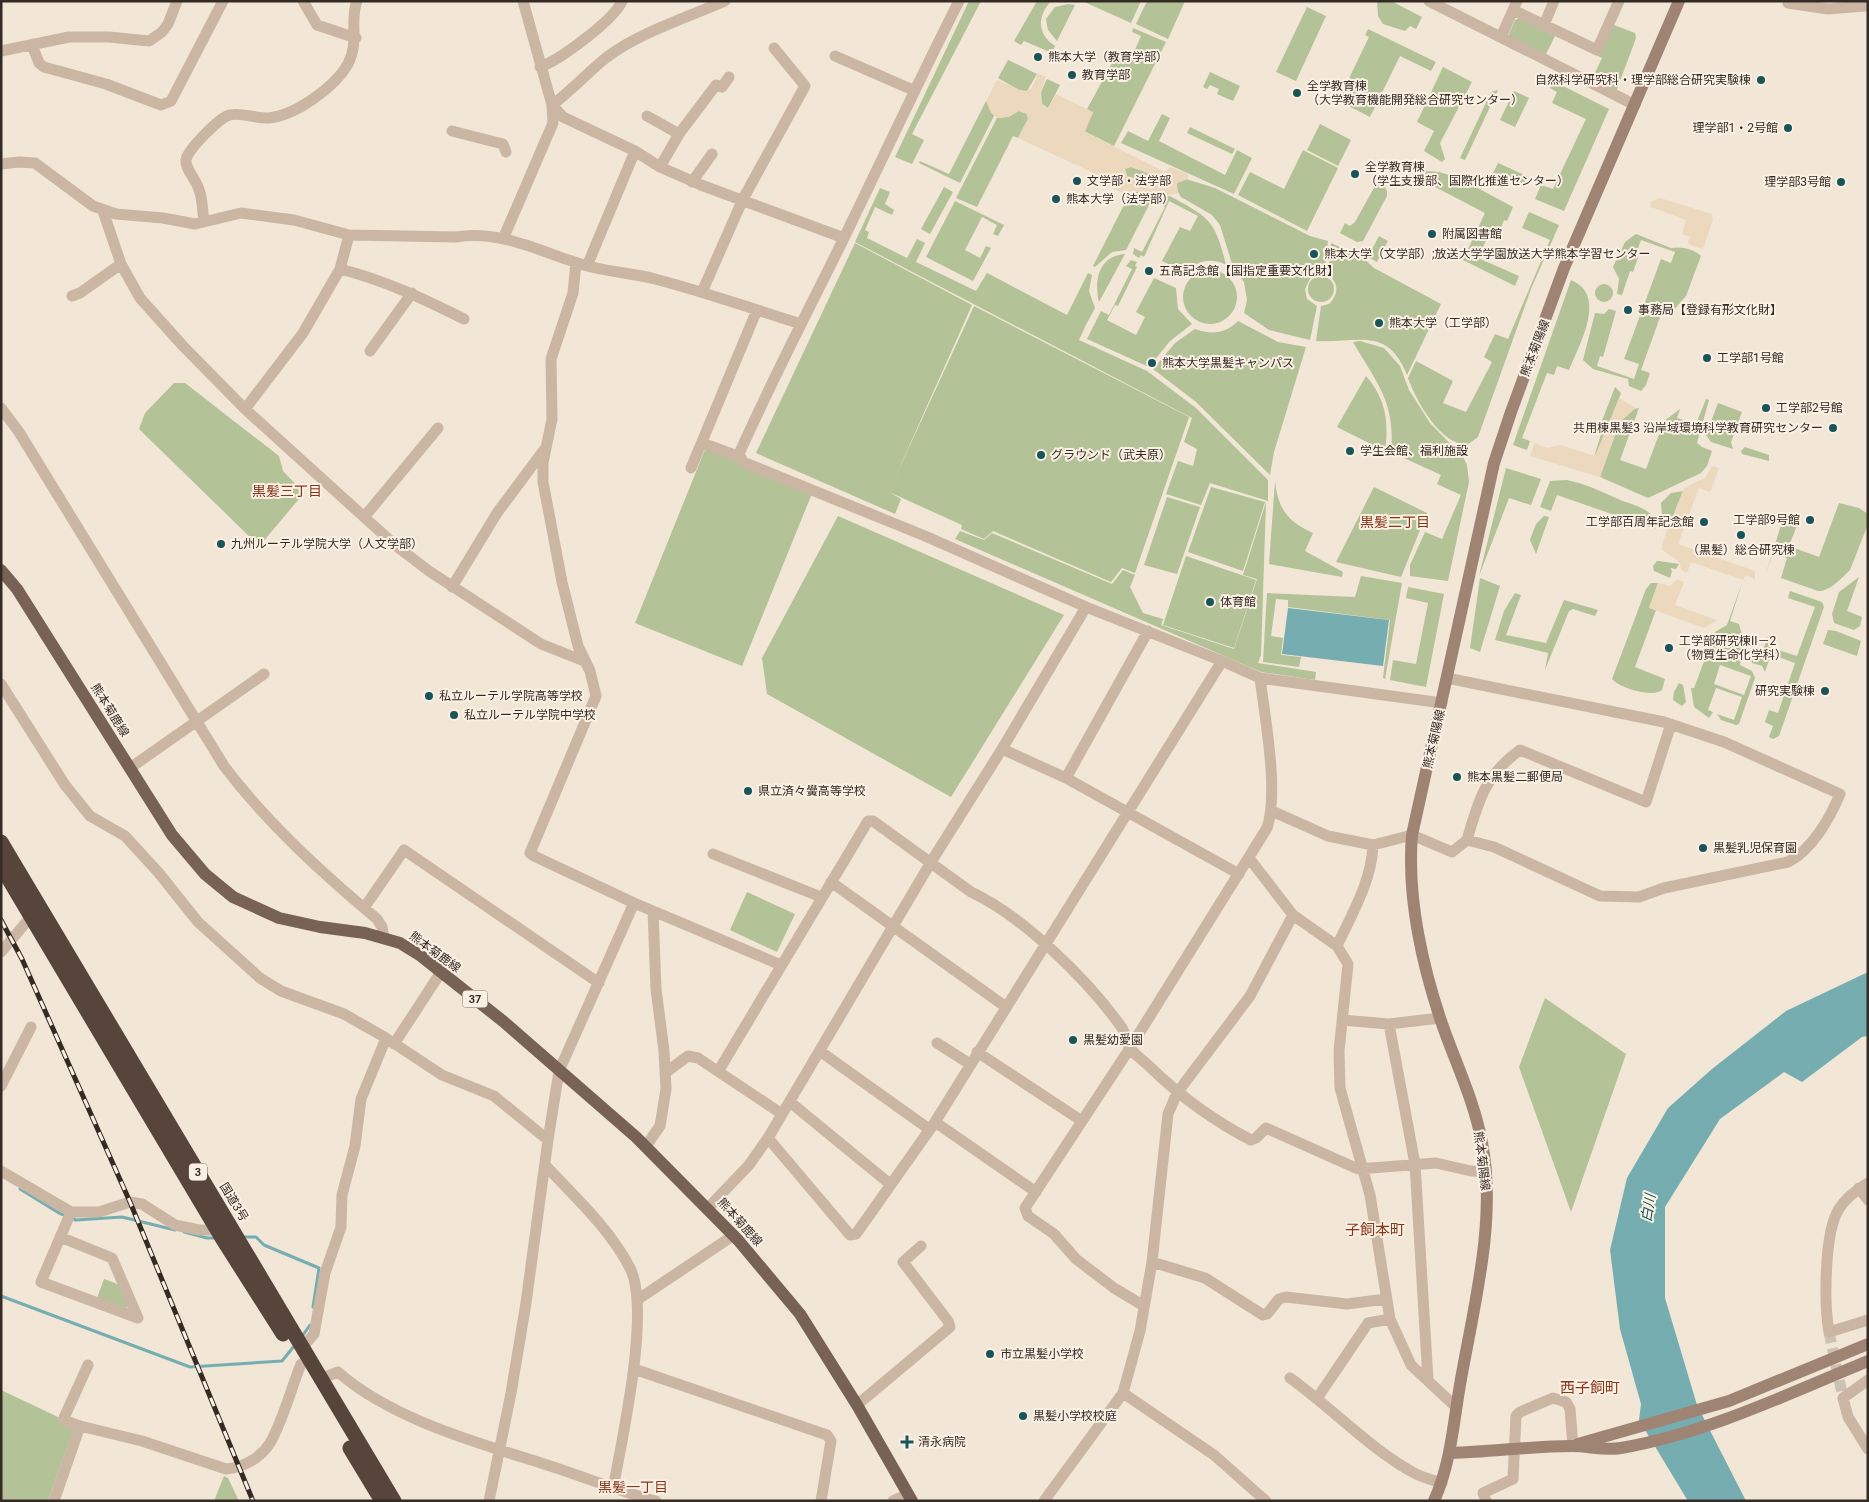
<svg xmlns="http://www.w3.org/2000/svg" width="1869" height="1502" font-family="Roboto,'Noto Sans JP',sans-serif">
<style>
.green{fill:#b3c297;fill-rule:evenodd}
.plaza{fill:#ecd8bd;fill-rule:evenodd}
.water{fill:#75adb1}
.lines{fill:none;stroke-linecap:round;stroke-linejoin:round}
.stream{stroke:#75adb1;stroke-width:3}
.street-tunnel{stroke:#ccc1b3;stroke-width:11;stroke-dasharray:11 5.5;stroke-linecap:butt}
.street{stroke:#cbb6a3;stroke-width:11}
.secondary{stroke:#9f8474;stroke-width:12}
.primary{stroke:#786255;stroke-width:12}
.highway{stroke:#57453c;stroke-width:15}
.rail-casing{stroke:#352b25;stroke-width:5}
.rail{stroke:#faf0e4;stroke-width:3;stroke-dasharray:9;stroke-linecap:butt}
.poi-dot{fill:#195459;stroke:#faf0e4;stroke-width:2}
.labels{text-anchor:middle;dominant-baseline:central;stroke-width:4;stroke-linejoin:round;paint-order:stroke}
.shield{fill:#faf0e4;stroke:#70665e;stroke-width:1}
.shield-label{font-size:11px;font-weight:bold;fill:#352b25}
.poi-label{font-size:12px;fill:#352b25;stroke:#faf0e4;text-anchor:start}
.street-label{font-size:12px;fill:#352b25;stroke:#faf0e4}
.neighbourhood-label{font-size:14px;fill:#89361a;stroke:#faf0e4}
.water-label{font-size:14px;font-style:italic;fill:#195459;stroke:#faf0e4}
.quarter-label{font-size:15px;fill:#89361a;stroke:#faf0e4}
</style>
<rect width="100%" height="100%" fill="#f2e6d7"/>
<path class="green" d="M969 1H981L912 134 924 140 912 164 895 157Z
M1037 1H1051C1037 17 1037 34 1055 46L1052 53 1024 41 1021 45 1014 41Z
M1082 1H1141L1131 23Z
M1147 1H1185L1168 39 1136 24Z
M1377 1H1391L1422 17 1416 29 1410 26 1405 31 1383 24 1378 16Z
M1068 4 1075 5 1057 41 1048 30 1046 19 1055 7Z
M1307 7 1326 16 1296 81 1276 72Z
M1519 18 1555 36 1545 56 1510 38 1509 34 1515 20Z
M1614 25 1635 33 1636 38 1616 92 1592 79 1602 58 1596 55Z
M1133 28 1166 42 1114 146 1084 131 1093 113 1087 109 1116 56 1129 63 1141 36 1132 32Z
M1368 29 1436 62 1431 71 1400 56 1370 117 1335 99 1337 96 1340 97 1369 37 1365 35Z
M1008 60 1037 74 1027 91 1019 90 998 78Z
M1443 67 1472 82 1440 143 1445 159 1442 162 1424 151 1434 131 1417 122Z
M1210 72 1240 86 1233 101 1217 94 1219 89 1210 85 1207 89 1203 87Z
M1047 79 1060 85 1048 108 1042 104 1041 92Z
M1553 81 1609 109 1564 211 1535 199 1541 185 1553 189 1586 119 1552 103 1557 92 1550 88Z
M1498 90 1465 160 1460 158 1491 92Z
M1514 91 1529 98 1515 127 1500 120Z
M986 101 994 116 960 183 919 163 920 161 949 174Z
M1019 111 1027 114 1028 119 1018 138 1013 136 977 207 956 198 997 118 1008 117Z
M1162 114 1170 118 1159 141 1225 175 1237 150 1252 158 1234 194 1121 143 1128 131 1148 141Z
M1320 124 1351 140 1338 166 1307 150Z
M1190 127 1235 149 1232 154 1187 133Z
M1303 150 1338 168 1307 231 1238 195 1250 172 1284 189Z
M1498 163 1529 177 1525 187 1493 173Z
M1131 167 1156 176 1159 178 1157 185 1127 176 1125 169Z
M1418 170 1439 172 1459 178 1513 207 1507 221 1504 220 1497 237 1489 234 1478 258 1519 276 1515 286 1463 260 1485 213 1412 175Z
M1380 177 1387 191V196L1363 241 1357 242 1340 233 1345 223 1350 226 1355 222Z
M1186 179 1215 188 1310 236 1328 241 1324 274 1311 277 1305 289 1307 299 1317 306 1310 340 1269 330 1244 313 1247 300 1244 282 1233 267 1220 225 1212 215 1181 197 1177 190V183Z
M944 187 953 192 930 234 921 229Z
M880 188 890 192 885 204 894 210 892 215 875 207 865 230 869 232 867 238 907 258 917 239 925 243 916 262 976 291 987 273 1086 325 1079 340 1147 371 1196 408 1268 480V501L1210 483 1201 505 1166 494 1178 461 1193 466 1197 449 1184 442 1192 418 855 242Z
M1139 191 1148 195 1150 203 1126 250 1112 252 1095 267 1093 266 1129 195Z
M1170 196C1210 218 1215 220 1226 265 1212 257 1196 261 1185 272L1162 261 1180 227 1190 231 1198 216 1169 201 1144 257 1141 255 1139 258 1133 254 1134 248 1142 252 1165 207 1157 203 1163 197Z
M955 201 1004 225 998 236 993 234 997 225 982 217 965 250 980 258 986 246 991 248 973 281 926 257Z
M1529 212 1559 225 1531 289 1478 437 1467 445C1439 443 1417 402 1408 378L1416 361 1453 381 1443 403 1466 412 1492 362 1484 357 1495 334 1508 339 1550 240 1522 228Z
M1636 234 1671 248C1680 246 1695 249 1701 256L1686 296 1672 312 1663 309 1641 370 1650 373 1646 385 1641 391 1629 386 1628 379 1593 369 1583 360 1595 313 1604 314 1609 309 1616 311 1603 357 1600 356 1597 366 1634 379 1639 364 1624 359 1661 259 1671 263 1675 252 1641 240 1637 251 1640 252 1633 272 1630 271 1622 295 1617 294 1619 279 1613 267 1625 242Z
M1379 236 1388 241 1377 262 1368 257Z
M855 243 972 305 894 480 974 306 1189 417 1135 573 1122 568 1111 582 993 531 984 539 961 529 962 525 889 492 901 499 895 514 756 453Z
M1331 243 1362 257 1374 268 1441 304 1407 375C1387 325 1356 344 1316 341L1321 306 1329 304C1338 295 1340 283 1328 275Z
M1125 254 1099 302C1094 281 1098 256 1125 254Z
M1131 260 1137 262 1135 266 1137 267 1118 306 1115 305 1107 320 1136 335 1145 317 1136 312 1154 278 1176 288 1178 309 1192 324 1170 341 1149 367 1087 339 1101 311 1109 315 1132 269 1126 266Z
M1183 297a27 27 0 1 1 54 0a27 27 0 1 1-54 0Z
M1088 273 1092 275 1089 291 1095 308 1086 325 1067 315Z
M1308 289a13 13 0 1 1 26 0a13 13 0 1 1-26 0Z
M1571 280C1608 295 1579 345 1569 370L1557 366 1554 375 1547 373 1522 438 1530 441 1527 450 1513 445Z
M1595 293a9 9 0 1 1 18 0a9 9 0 1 1-18 0Z
M1238 321 1278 342 1306 347 1274 452 1270 475 1196 402 1153 369 1175 343 1195 329C1211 335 1225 334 1238 321Z
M1360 341 1384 348 1400 366 1409 390 1430 423 1463 457 1467 465 1469 482 1448 581 1410 576V565L1425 532 1442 539 1461 495 1437 484 1441 475 1391 452C1396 402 1376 382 1353 342Z
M1366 376C1386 399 1389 422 1385 451L1337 427Z
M174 383H185L279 456 283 471 304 493 262 543 255 542 139 429 145 413Z
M1615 387 1621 393 1603 442 1594 457 1603 428 1600 426Z
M1706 399 1709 400 1697 443 1702 447 1712 451 1707 466 1701 473 1648 498 1600 477C1606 460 1617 409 1639 408L1620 460 1646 469 1664 421 1680 409 1677 418 1696 424Z
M1718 403 1742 412 1731 442 1733 449 1711 442 1706 435Z
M706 447 813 491 742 666 635 623Z
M1745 447 1769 455V461L1742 454 1741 451Z
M1506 468 1541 479 1531 505 1509 498 1479 576Z
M1567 480C1586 484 1600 491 1618 499 1631 505 1659 509 1655 529L1557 495 1551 511 1540 507 1550 481Z
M1275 481C1278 509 1288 522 1313 533L1305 551 1343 572 1342 577 1269 564Z
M1211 487 1265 502 1243 571 1188 552Z
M1374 487 1427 513 1401 577 1336 562Z
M1683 491 1670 525 1662 516 1661 503 1671 493Z
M1167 497 1200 507 1177 574 1144 565Z
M1266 502 1261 655 1258 663 1316 672 1315 680 1261 672 955 539 960 531 984 540 992 533 1112 584 1123 570 1135 575 1130 587 1143 613 1163 619 1161 625 1234 649 1257 579 1243 575Z
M1839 503 1859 508 1868 514V524L1850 570C1842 578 1829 592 1818 591L1781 578 1787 558 1773 553 1766 573 1782 522 1777 520V516L1798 523 1789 546 1819 557Z
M838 516 1064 615 951 797 767 694 762 658Z
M1544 516 1549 517 1536 554 1530 540 1536 524Z
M1186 556 1256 580 1234 648 1163 625Z
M1657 561H1659L1679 564 1676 569 1670 568 1672 571 1670 578 1654 571 1653 566Z
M1361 576 1402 583 1385 679 1383 678 1390 620 1288 607V600L1276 599 1271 636 1283 638 1281 655 1301 657 1299 667 1263 662 1267 593 1355 597Z
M1859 577 1847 611 1862 617 1860 626 1854 630 1834 623 1832 614 1839 592Z
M1480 578 1500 586 1480 652 1470 648Z
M1743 580 1730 621 1739 624 1744 642 1740 665 1752 671 1755 678 1739 724 1736 725 1721 720 1717 714 1734 720 1742 697 1716 688 1708 710 1713 712 1709 718 1694 707 1691 688H1694L1715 632 1727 625ZM1720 665 1751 676 1744 695 1714 684Z
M1651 583H1658L1649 608 1656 610 1635 667 1665 679 1662 690C1653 698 1619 688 1612 679L1646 589Z
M1408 587 1444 594 1426 687 1390 680 1393 660 1416 664 1428 603 1406 598Z
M1790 591 1822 602 1824 607 1779 736 1773 739 1769 737 1773 726 1765 722 1769 710 1778 713 1795 663 1771 654 1765 672 1762 666 1752 663 1751 660 1754 654 1763 651 1767 638 1770 635 1775 638 1772 648 1797 656 1815 607 1788 598Z
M1515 593 1521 595 1506 635 1546 643 1564 600 1598 610 1595 616 1573 609 1569 611 1545 670 1548 653 1495 640 1504 611Z
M1828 630 1836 631 1861 641 1857 656 1823 644Z
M1679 683 1683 685 1686 702 1682 706 1673 700 1674 692Z
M747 892 795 914 777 952 730 930Z
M1545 998 1626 1054 1571 1212 1519 1067Z
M104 1279 120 1285 129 1305 125 1309 97 1298Z
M1 1390 75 1425 48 1501H1Z
M224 1476 228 1478 239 1501H214Z"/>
<path class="plaza" d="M1038 73 1046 77 1040 96 1043 106 1048 109 1056 94 1093 112 1085 132 1165 172 1170 167 1188 174V179L1177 183 1178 193 1163 197 1156 204 1150 203 1148 195 1141 191 1125 194 1096 180 1098 175 1018 138 1028 119 1027 114 1019 111 1008 117 997 118 991 113 986 101 997 80 1025 92 1032 88ZM1131 167 1157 176 1159 178 1157 185 1127 176 1125 169Z
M1660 198 1712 214 1713 220 1703 249 1690 245 1688 243 1690 237 1682 234 1686 220 1651 207 1650 202Z
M1619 398 1636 408 1620 422 1600 477 1530 456 1535 443 1547 448 1560 445 1595 456Z
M1712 466 1719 468 1712 488 1710 492 1699 488 1678 544 1755 571V579L1746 575 1743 580 1691 562 1687 573 1681 570 1680 564 1677 560 1662 550 1663 541 1684 488 1705 478Z
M1677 579 1684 582 1675 605 1717 620 1704 628 1649 608 1658 583 1670 586Z"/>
<path class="water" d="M1288 608 1389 620 1383 666 1282 654Z
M1868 972V1036L1862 1037 1802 1082 1784 1072 1720 1119 1665 1207V1298L1697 1405 1746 1501H1688L1639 1420 1641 1404 1620 1329 1610 1250 1627 1178 1668 1108 1712 1069 1786 1011Z"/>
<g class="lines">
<path class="stream" d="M20 1189 59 1213 76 1220 122 1217 175 1230
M184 1232 207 1238H217
M243 1237H256L264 1245 319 1268 313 1307
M1 1296 190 1367 282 1361 295 1345
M301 1338 310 1325"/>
<path class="street-tunnel" d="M1829 1332 1843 1398"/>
<path class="street" d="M303 1 317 25 356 38
M959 1C919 80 882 160 843 240 808 311 771 382 739 454L743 462 925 536 1086 607 1222 661 1260 678 1442 703
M1429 1 1635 105
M1788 3 1828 9 1865 6
M1513 10 1597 50 1619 1
M1544 25 1554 1
M1501 37 1517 1
M32 45 39 63 44 67 106 84 161 105 171 101 223 1
M1 51 69 37H109L149 41 162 32 168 24 177 1
M835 56 913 90
M540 67C560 60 615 19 622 1
M552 105 563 117 635 151 660 167 701 185 844 238
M552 105C572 90 588 72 607 57 639 33 688 17 725 1
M647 116 679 134
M452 131 503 144 506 152
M1 164 19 162 35 163 93 206 116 214 163 218 195 224 241 213 294 220 349 235 456 237C500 229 543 253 584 265 608 272 632 273 655 279 705 292 753 309 801 324
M660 167 679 134 716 85 722 87 729 77
M692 182 712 154
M103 211 121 264 140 298 183 346 245 409 395 545 429 571 541 644 584 661
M204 221C202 210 203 197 198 187 195 179 185 168 186 160 187 150 220 117 230 115 242 112 256 119 268 118 295 116 335 87 348 64 360 40 349 22 357 1
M503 239 553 123 552 105 523 1
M576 263 573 293 551 359 552 419 543 463V482L562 582 578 646 590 671 596 696 530 853 534 856 634 903 781 965
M587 266 635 151
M340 269C384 280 424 299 464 319
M702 292 743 199 805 86 774 48
M72 296 80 293 121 264
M370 351 412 293
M1 408 19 432 224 766C268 824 321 872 377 919L382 927 384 938
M245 409 303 333 340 269 349 235
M702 443 740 457
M691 468 757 310
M365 516 438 428
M452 587 497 513 544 450
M1 684 65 785 90 816 125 836 158 872 198 922 260 978 281 991 344 1014 386 1038 442 1075 494 1096 548 1140
M1002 749 1066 778 1239 874
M130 768 264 674
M1066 778 1148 631
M1272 811 1328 836 1373 845 1412 835 1452 852 1467 840 1494 847 1600 896 1639 897 1664 888 1788 862C1812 850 1830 818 1840 794L1724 742 1664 722 1447 678
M1467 840C1478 801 1486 774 1520 750L1646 802 1671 724
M713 854 821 897
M1249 858 1293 915 1337 946 1348 964 1339 1051 1340 1088 1370 1195 1390 1319 1411 1365 1456 1407
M831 882 1006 1007
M364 908 404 850 599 983
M1337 946C1352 914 1372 880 1373 845
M1 952 34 913
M1342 1020 1389 1024 1440 1018
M1389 1024 1415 1164 1428 1380
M937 1043 970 1064
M394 1044 441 972
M821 1052 929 1129
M977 1052 1082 1121
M719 1070 868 821H873L971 892C1023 916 1089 981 1122 1028 1126 1034 1126 1043 1131 1049 1136 1056 1144 1061 1150 1067 1180 1096 1214 1121 1251 1140L1256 1138 1266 1128 1358 1169 1436 1163 1471 1171 1486 1172
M665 1073 688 1056 698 1058 782 1114
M1 1086 31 1027
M790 1102 890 1184
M935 1122 1036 1192
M768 1138 850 1235 856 1234 935 1122 1222 661
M646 1146 660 1126 666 1089 664 1051 656 989 653 911
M546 1166C575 1197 610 1229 630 1268 651 1310 622 1439 613 1489
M1 1171 71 1212H99L130 1202 142 1204 175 1225 199 1230H217
M1868 1183C1858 1189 1845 1199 1839 1209 1824 1232 1824 1304 1829 1332L1868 1320
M1859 1188 1868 1200
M708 1208 749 1165 768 1138 931 862 1002 749 1086 607
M60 1237 112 1258 138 1318 41 1282 71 1212
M1152 1262 1205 1278 1263 1315 1267 1314 1279 1299 1286 1297 1347 1304 1386 1299
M637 1300 734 1235
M1144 1306 1114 1288 1076 1259 1054 1234 1028 1216 1025 1208 1130 1048 1267 828C1279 792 1265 718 1260 678
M302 1348 314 1334 325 1273 341 1227 342 1195 355 1146 361 1099 386 1038
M634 1369 827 1435 831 1441 821 1501
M1290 1378C1331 1407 1372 1451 1416 1474 1424 1478 1433 1480 1442 1483
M320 1379 338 1372C391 1419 478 1443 544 1464 582 1476 618 1491 656 1501
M1868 1380 1843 1398 1848 1417 1868 1449
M1123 1393 1214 1455 1266 1501
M1318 1397 1368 1323 1390 1319
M857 1405 950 1327 948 1321 903 1262 921 1246
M80 1426 63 1420 88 1365
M54 1501 80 1426 142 1441 226 1469C242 1468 261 1458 270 1443 282 1423 292 1386 301 1364
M489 1501 511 1393 526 1303 548 1140 559 1071 634 903
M893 1501 908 1494
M1044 1501 1123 1393 1140 1331 1152 1262 1168 1114 1177 1093 1250 996 1293 915
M1486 1501 1483 1493 1513 1479 1516 1416 1520 1412 1553 1398 1566 1402 1570 1409 1573 1446"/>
<path class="secondary" d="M1578 1444 1729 1401 1868 1344
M1450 1453C1491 1452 1531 1446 1572 1446 1589 1446 1604 1451 1621 1448 1707 1433 1788 1394 1868 1361
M1434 1501C1452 1460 1453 1423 1461 1379 1474 1306 1497 1217 1482 1143 1474 1099 1454 1060 1440 1018 1421 960 1407 896 1412 835L1494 463 1511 412 1564 268 1679 1"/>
<path class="primary" d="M1 570 17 589 172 835 205 874 233 897 279 918 320 927 365 933 400 943 421 956 504 1022 636 1137 738 1240 800 1314 857 1405 912 1501"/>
<path class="highway" d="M1 842 394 1501
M1 866 222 1238 283 1334
M350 1448 382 1501"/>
<defs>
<path id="rail" d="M1 920 22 959 130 1202 253 1501"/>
</defs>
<use href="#rail" class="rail-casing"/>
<use href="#rail" class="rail"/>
</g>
<g class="poi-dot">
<circle cx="1038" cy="57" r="5"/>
<circle cx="1072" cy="75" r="5"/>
<circle cx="1761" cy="80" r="5"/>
<circle cx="1297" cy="93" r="5"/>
<circle cx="1788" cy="128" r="5"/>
<circle cx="1355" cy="174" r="5"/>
<circle cx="1077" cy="181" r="5"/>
<circle cx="1841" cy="182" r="5"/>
<circle cx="1056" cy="199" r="5"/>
<circle cx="1432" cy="234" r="5"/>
<circle cx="1314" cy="254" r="5"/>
<circle cx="1149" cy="271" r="5"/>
<circle cx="1628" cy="310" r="5"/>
<circle cx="1379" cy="323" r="5"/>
<circle cx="1707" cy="358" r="5"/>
<circle cx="1152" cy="363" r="5"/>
<circle cx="1766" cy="408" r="5"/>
<circle cx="1833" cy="428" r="5"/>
<circle cx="1350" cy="451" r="5"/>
<circle cx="1041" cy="455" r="5"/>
<circle cx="1810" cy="520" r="5"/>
<circle cx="1704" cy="522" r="5"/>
<circle cx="1741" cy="535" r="5"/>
<circle cx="221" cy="544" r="5"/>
<circle cx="1210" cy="602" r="5"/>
<circle cx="1669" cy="648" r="5"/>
<circle cx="1825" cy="691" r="5"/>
<circle cx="429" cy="696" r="5"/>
<circle cx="454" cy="715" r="5"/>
<circle cx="1457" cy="777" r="5"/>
<circle cx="748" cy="791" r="5"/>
<circle cx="1703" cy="848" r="5"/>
<circle cx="1073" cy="1040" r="5"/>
<circle cx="990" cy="1354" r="5"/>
<circle cx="1023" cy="1416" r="5"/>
<path d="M904.5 1434.5h5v5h5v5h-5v5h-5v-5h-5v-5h5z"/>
</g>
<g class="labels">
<g class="shield">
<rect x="462.5" y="990.5" width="25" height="17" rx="4"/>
<rect x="189" y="1163.5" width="18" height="17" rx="4"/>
</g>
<g class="shield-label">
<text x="475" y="999">37</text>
<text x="198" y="1172">3</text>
</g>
<g class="poi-label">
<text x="1048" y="57">熊本大学（教育学部）</text>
<text x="1082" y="75">教育学部</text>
<text x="1751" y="80" text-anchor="end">自然科学研究科・理学部総合研究実験棟</text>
<text x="1307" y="86">全学教育棟<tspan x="1307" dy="14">（大学教育機能開発総合研究センター）</tspan></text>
<text x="1778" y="128" text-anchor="end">理学部1・2号館</text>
<text x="1365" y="167">全学教育棟<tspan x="1365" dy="14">（学生支援部、国際化推進センター）</tspan></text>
<text x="1087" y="181">文学部・法学部</text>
<text x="1831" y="182" text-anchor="end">理学部3号館</text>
<text x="1066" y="199">熊本大学（法学部）</text>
<text x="1442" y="234">附属図書館</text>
<text x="1324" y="254">熊本大学（文学部）;放送大学学園放送大学熊本学習センター</text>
<text x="1159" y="271">五高記念館【国指定重要文化財】</text>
<text x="1638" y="310">事務局【登録有形文化財】</text>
<text x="1389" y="323">熊本大学（工学部）</text>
<text x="1717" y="358">工学部1号館</text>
<text x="1162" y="363">熊本大学黒髪キャンパス</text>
<text x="1776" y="408">工学部2号館</text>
<text x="1823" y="428" text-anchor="end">共用棟黒髪3 沿岸域環境科学教育研究センター</text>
<text x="1360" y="451">学生会館、福利施設</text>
<text x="1051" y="455">グラウンド（武夫原）</text>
<text x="1800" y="520" text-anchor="end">工学部9号館</text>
<text x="1694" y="522" text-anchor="end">工学部百周年記念館</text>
<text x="231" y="544">九州ルーテル学院大学（人文学部）</text>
<text x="1741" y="550" text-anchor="middle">（黒髪）総合研究棟</text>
<text x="1220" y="602">体育館</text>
<text x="1679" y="641">工学部研究棟II－2<tspan x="1679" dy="14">（物質生命化学科）</tspan></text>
<text x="1815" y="691" text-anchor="end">研究実験棟</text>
<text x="439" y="696">私立ルーテル学院高等学校</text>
<text x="464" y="715">私立ルーテル学院中学校</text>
<text x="1467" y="777">熊本黒髪二郵便局</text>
<text x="758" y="791">県立済々黌高等学校</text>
<text x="1713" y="848">黒髪乳児保育園</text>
<text x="1083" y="1040">黒髪幼愛園</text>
<text x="1000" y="1354">市立黒髪小学校</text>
<text x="1033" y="1416">黒髪小学校校庭</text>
<text x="918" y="1442">清永病院</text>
</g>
<g class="street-label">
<text transform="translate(1535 348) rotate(-69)">熊本菊陽線</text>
<text transform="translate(110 710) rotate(58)">熊本菊鹿線</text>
<text transform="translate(1434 739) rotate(-77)">熊本菊陽線</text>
<text transform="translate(435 952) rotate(36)">熊本菊鹿線</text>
<text transform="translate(1482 1161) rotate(83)">熊本菊陽線</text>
<text transform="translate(234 1202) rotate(59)">国道3号</text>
<text transform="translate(740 1222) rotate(48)">熊本菊鹿線</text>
</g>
<g class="neighbourhood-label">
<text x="287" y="491">黒髪三丁目</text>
<text x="1395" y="522">黒髪二丁目</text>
<text x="633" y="1487">黒髪一丁目</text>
</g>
<g class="water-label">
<text transform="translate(1648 1208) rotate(-81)">白川</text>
</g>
<g class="quarter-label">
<text x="1375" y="1230">子飼本町</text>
<text x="1590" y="1388">西子飼町</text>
</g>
</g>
<rect width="1869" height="1502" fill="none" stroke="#352b25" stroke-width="5"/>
</svg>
